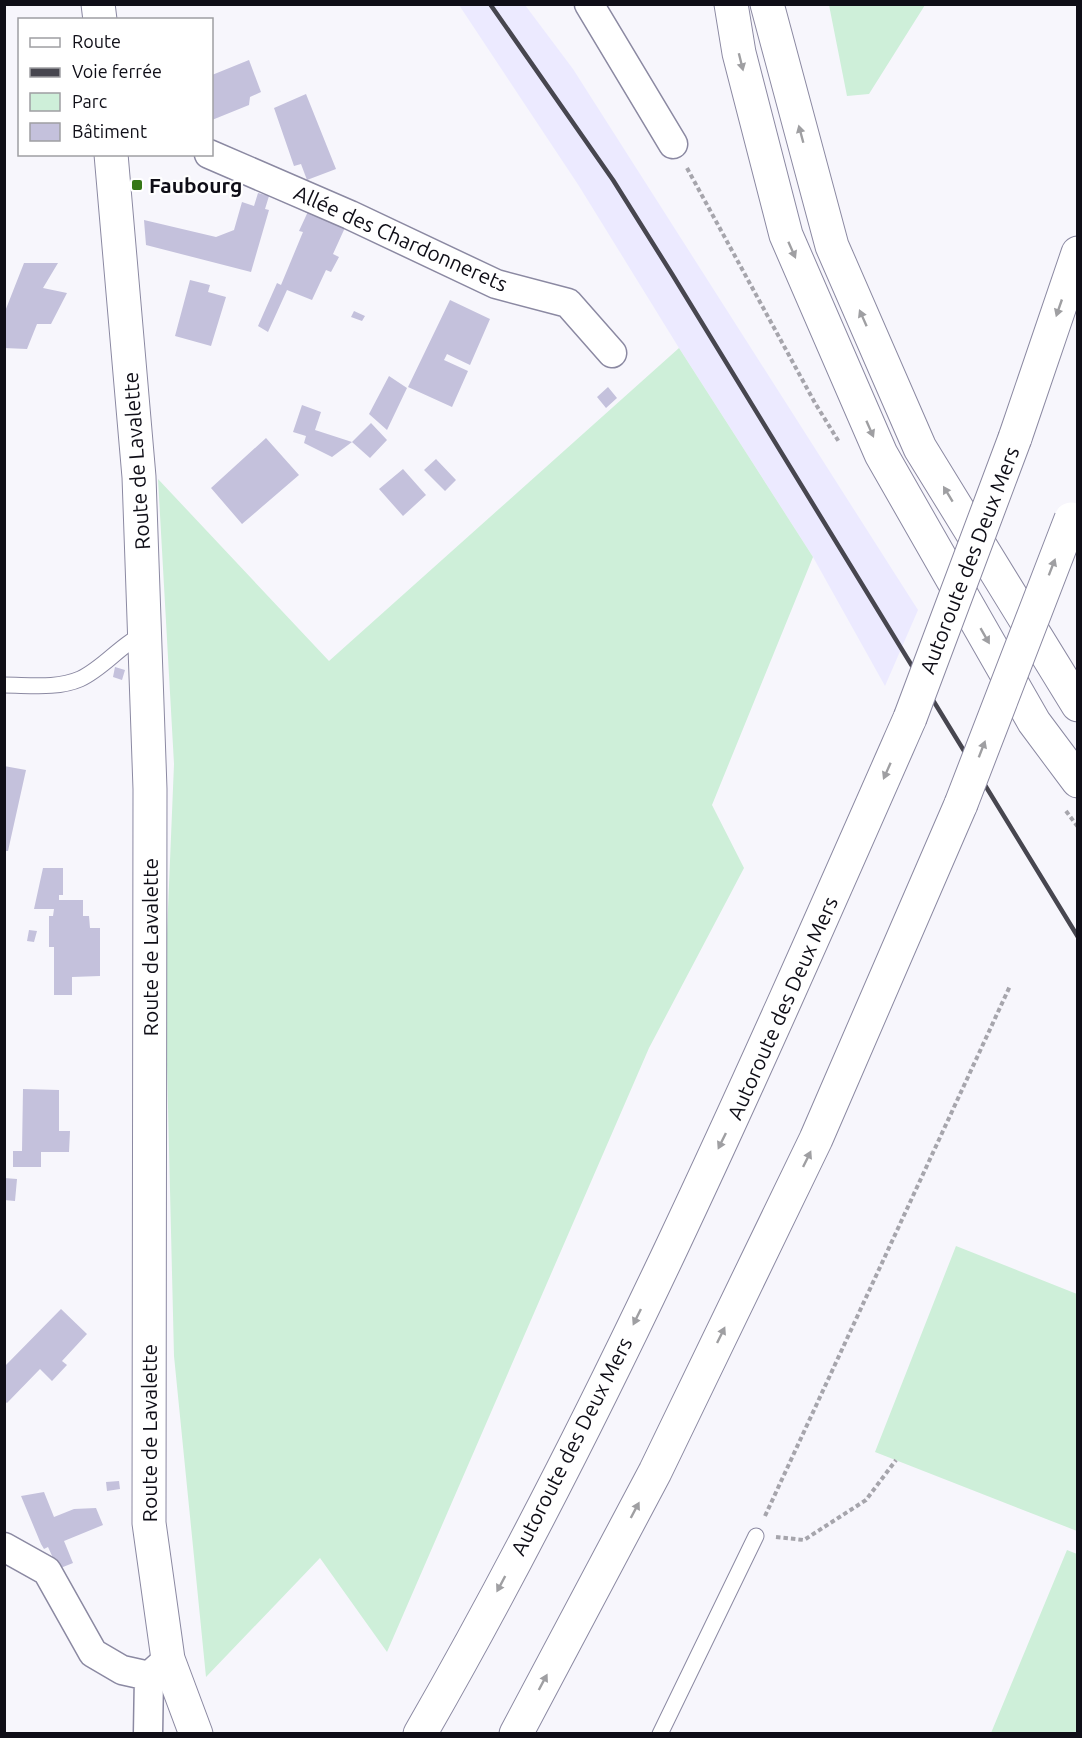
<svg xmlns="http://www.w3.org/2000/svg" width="1082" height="1738" font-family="Ubuntu,sans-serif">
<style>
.built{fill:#eceaff}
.green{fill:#ceefd9}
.building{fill:#c4c1dc}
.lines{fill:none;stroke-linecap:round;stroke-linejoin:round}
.service-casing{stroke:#8b89a2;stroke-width:17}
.minor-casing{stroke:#8b89a2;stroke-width:31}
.secondary-casing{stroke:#8b89a2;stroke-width:35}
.primary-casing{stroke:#8b89a2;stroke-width:35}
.motorway-casing{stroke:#8b89a2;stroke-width:35}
.path{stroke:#a6a5ac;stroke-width:4;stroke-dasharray:4.5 3;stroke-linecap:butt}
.service{stroke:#fff;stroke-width:15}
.minor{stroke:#fff;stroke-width:28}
.secondary{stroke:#fff;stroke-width:33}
.primary{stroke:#fff;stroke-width:33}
.motorway{stroke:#fff;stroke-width:33}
.rail{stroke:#47464f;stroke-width:4.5}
.motorway-bridge-casing{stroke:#8b89a2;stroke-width:35;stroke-linecap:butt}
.motorway-bridge{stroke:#fff;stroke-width:33}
.oneway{fill:#9f9fa2}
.poi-dot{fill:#357716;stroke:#fff;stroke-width:2}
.labels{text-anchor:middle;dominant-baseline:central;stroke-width:4.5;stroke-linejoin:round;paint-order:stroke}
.poi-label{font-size:21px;font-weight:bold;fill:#0f0e17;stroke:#fff;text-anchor:start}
.street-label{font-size:21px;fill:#0f0e17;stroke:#fff}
</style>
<rect width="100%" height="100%" fill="#f7f6fc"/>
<path class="built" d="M459 5H525L573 69 918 610 885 686 813 557 679 348 579 186Z"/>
<path class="green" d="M829 5H925L869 94 847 96Z
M679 348 813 557 712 805 744 868 649 1048 387 1652 320 1558 206 1677 174 1356 165 982 174 764 158 479 329 661Z
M956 1246 1077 1294V1531L875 1452Z
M1067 1550 1077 1554V1733H991Z"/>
<path class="building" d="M249 60 261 92 250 97 249 105 212 120V75Z
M306 94 336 169 307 180 301 164 294 166 274 108Z
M258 193 269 196 265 209 269 210 251 272 146 245 144 220 216 237 234 230 242 202 254 206Z
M311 205 348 221 333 254 339 257 331 272 326 270 312 300 287 290 268 332 258 326 277 283 281 285 303 232 299 231Z
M24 263H58L43 288 67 293 51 324H37L27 349 4 348V314Z
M190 280 210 285 208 292 226 297 211 346 175 336Z
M450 300 490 319 470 365 447 354 444 360 468 371 452 407 408 387Z
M354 311 365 316 362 321 351 317Z
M389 376 407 388 387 430 369 414Z
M608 387 617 398 606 408 597 397Z
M302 405 321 412 315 430 352 442 332 457 304 443 306 436 293 432Z
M371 423 387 440 370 458 352 442Z
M266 438 299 475 242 524 211 488Z
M436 459 456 480 445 491 424 470Z
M403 469 426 495 403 516 379 489Z
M115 667 125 670 122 680 113 677Z
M4 766 26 770 8 851H4Z
M43 868H63V895H59V900H83V916H89L90 928H100V976L72 977V995H54V947H49V916H53L54 909H34Z
M29 930 37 931 34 942 27 941Z
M23 1089 59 1090V1131H70L69 1152H41V1167H13V1151H22Z
M4 1178 17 1179 15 1201 4 1200Z
M61 1309 87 1334 62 1361 67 1365 52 1381 40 1369 7 1403 4 1401V1367Z
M119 1481 120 1489 107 1491 106 1482Z
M44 1492 54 1517 74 1509 96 1508 103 1525 64 1541 73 1563 58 1569 48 1547 44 1549 41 1544 21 1496Z"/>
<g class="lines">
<defs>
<path id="service" d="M4 685C29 685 57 689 80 679 104 668 121 644 145 633
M660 1734 756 1536"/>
<path id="minor" d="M589 4 673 144
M209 154 350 215 496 284 568 303 612 353
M4 1547 47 1571 93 1653 122 1670 149 1676 168 1659
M148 1734 149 1676"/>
<path id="secondary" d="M98 4 100 20
M111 154 139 477 150 789 149 1523 168 1659 196 1734"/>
<path id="primary" d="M731 4 739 53 786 235 881 454 1034 722 1078 781
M767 4 832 246 920 448 1078 705"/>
<path id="motorway" d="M1015 438 1078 253
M420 1734C608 1407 759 1061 910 718
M516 1734 655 1472 816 1139 961 804"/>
</defs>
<use href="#service" class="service-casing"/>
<use href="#minor" class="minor-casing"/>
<use href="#secondary" class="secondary-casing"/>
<use href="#primary" class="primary-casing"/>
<use href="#motorway" class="motorway-casing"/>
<path class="path" d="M687 168 815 403 839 442
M1066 811 1078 827
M765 1516 1010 986
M776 1537 804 1540 866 1500 896 1460"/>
<use href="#service" class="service"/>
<use href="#minor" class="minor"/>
<use href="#secondary" class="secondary"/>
<use href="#primary" class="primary"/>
<use href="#motorway" class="motorway"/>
<path class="rail" d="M490 4 613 180 672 274 1078 937"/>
<defs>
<path id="motorway-bridge" d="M910 718 1015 438
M961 804 1071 519"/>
</defs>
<use href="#motorway-bridge" class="motorway-bridge-casing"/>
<use href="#motorway-bridge" class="motorway-bridge"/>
</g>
<defs><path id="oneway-solid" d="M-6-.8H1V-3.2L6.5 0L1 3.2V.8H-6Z" transform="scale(1.5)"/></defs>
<g class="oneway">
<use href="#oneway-solid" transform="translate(741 62) rotate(76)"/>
<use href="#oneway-solid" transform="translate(801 134) rotate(-105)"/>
<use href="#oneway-solid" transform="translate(792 250) rotate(66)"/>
<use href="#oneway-solid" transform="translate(1059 308) rotate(109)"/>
<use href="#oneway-solid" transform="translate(863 318) rotate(-114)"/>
<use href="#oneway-solid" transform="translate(870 429) rotate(66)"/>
<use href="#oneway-solid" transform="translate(948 494) rotate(-121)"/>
<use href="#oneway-solid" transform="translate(1052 567) rotate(-69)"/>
<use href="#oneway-solid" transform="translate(985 636) rotate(60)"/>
<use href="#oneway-solid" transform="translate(982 749) rotate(-69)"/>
<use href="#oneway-solid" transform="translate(887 771) rotate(114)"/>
<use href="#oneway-solid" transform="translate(722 1141) rotate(116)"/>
<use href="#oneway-solid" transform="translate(807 1159) rotate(-64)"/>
<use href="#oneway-solid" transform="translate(637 1317) rotate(116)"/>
<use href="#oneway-solid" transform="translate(721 1335) rotate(-64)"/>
<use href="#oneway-solid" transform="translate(635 1510) rotate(-62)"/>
<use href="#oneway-solid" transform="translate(501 1584) rotate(118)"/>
<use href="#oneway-solid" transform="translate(543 1682) rotate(-62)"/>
</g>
<rect class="poi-dot" x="131" y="179" width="12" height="12" rx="3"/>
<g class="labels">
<g class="poi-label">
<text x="149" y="185">Faubourg</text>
</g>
<g class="street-label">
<text transform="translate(401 238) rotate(24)">Allée des Chardonnerets</text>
<text transform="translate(136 461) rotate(-94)">Route de Lavalette</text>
<text transform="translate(969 560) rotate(-69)">Autoroute des Deux Mers</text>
<text transform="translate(150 947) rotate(-90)">Route de Lavalette</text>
<text transform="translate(782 1008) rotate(-66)">Autoroute des Deux Mers</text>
<text transform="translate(149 1433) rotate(-90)">Route de Lavalette</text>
<text transform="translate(571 1446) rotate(-63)">Autoroute des Deux Mers</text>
</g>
</g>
<rect width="1082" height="1738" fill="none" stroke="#0f0e17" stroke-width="12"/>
<rect x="18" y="18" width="195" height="138" fill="#ffffff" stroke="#9f9fa2" stroke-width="1.5"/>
<rect x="30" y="38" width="30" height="9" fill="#ffffff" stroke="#9f9fa2" stroke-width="1.5"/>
<text x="72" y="48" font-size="18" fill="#0f0e17">Route</text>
<rect x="30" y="68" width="30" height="9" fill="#47464f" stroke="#9f9fa2" stroke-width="1.5"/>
<text x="72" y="78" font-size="18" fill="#0f0e17">Voie ferrée</text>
<rect x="30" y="93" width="30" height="18" fill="#ceefd9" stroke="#9f9fa2" stroke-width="1.5"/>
<text x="72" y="108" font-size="18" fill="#0f0e17">Parc</text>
<rect x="30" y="123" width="30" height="18" fill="#c4c1dc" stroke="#9f9fa2" stroke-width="1.5"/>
<text x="72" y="138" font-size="18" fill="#0f0e17">Bâtiment</text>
</svg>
